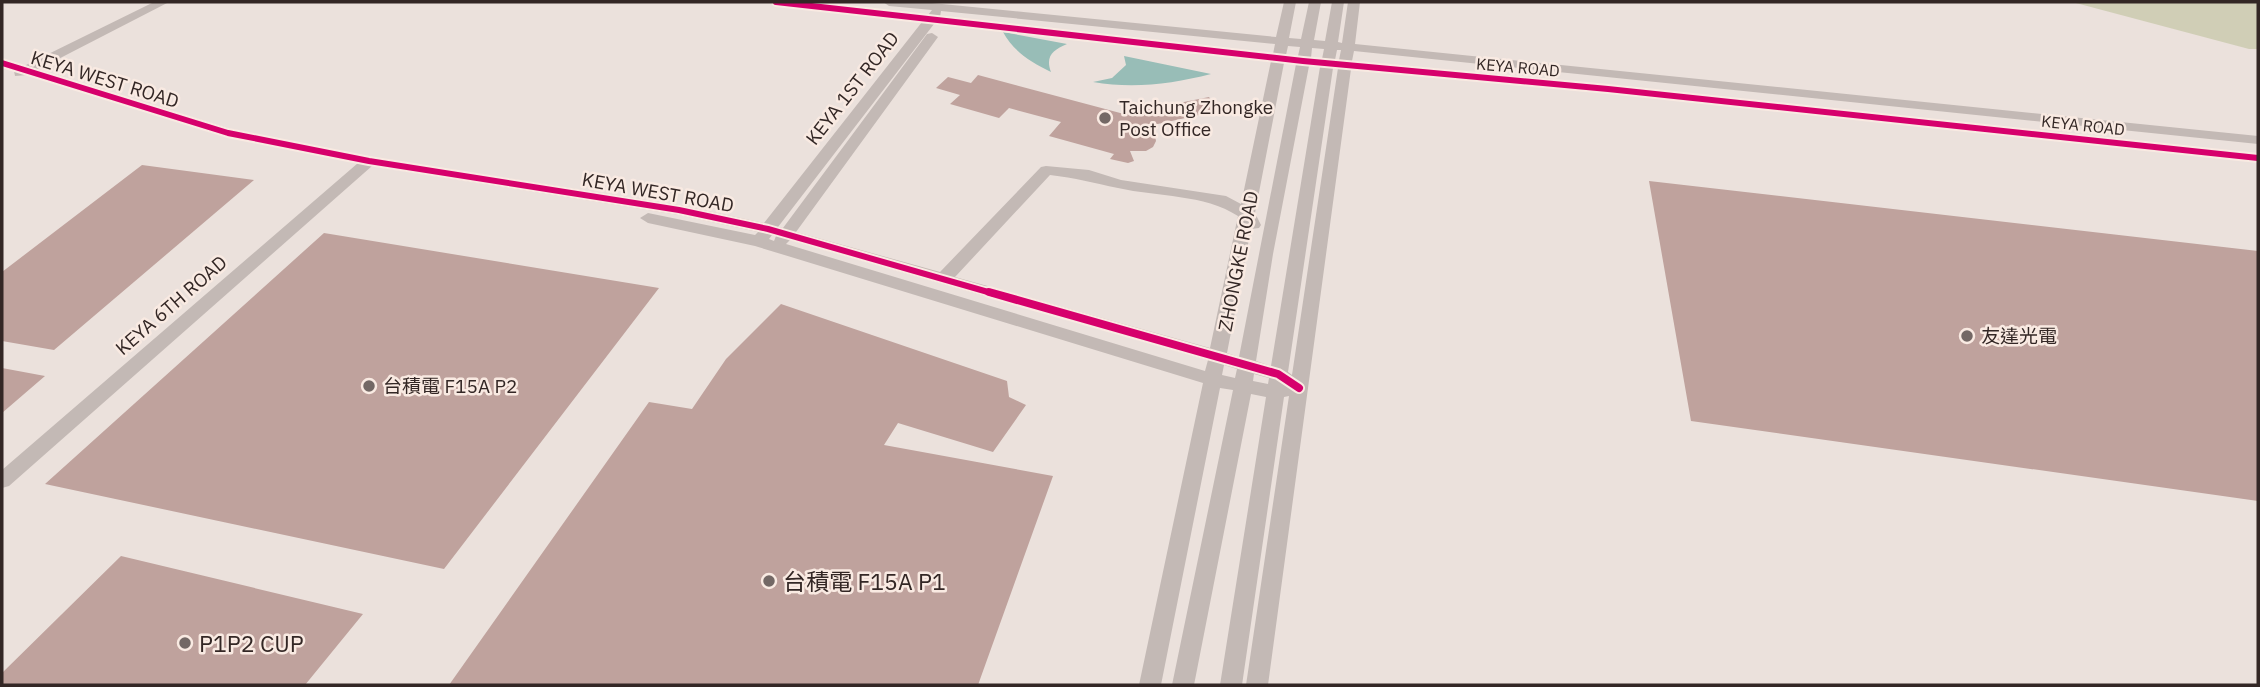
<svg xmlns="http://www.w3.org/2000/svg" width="2260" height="687" font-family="'IBM Plex Sans','Noto Sans TC',sans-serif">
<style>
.green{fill:#d0ceb6}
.water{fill:#98bdb7}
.building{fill:#bfa29d}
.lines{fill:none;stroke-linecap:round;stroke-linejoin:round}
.minor{fill:#c3b9b5;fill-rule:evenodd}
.cycleway-far1-casing{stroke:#f9eae2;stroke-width:10}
.cycleway-casing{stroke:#f9eae2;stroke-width:12}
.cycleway-far1{stroke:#d6006c;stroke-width:6}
.cycleway{stroke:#d6006c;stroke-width:8}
.poi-dot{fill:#736865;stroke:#f9eae2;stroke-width:2.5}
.labels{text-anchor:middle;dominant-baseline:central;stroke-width:5;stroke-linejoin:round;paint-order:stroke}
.far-street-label{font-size:16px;fill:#332725;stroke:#f9eae2}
.street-label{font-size:19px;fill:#332725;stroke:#f9eae2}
.poi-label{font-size:19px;fill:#332725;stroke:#f9eae2;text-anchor:start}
.near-poi-label{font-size:23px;fill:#332725;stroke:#f9eae2;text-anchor:start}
</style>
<rect width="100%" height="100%" fill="#ebe1dc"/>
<path class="green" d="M2072 2H2258V49H2249Z"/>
<path class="water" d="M1003 32 1067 44C1053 50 1045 56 1051 72 1031 62 1014 52 1003 32Z
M1124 56 1211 74C1172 84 1133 89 1093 82L1112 78 1126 65Z"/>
<path class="building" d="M978 75 1124 114 1209 97 1218 111 1153 125 1156 141 1153 147 1146 151H1130L1134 161 1128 163 1110 159 1114 154 1049 136 1061 122 1009 108 999 118 950 104 960 95 936 88 948 77 971 83Z
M142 165 254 180 54 350 2 341V272Z
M1649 181 2258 251V501L1691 421Z
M324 233 659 288 444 569 45 484Z
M781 304 1007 381 1009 397 1026 405 993 452 898 423 884 445 1053 476 978 685H449L649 402 692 409 726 359Z
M2 368 45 376 2 413Z
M121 556 363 614 305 685H2V673Z"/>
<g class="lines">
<path class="minor" d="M154 2H169L37 70 231 129 369 157 679 205 764 223 922 22 776 6 770 2H807L928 15 932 10 889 6 883 2H922L1276 37 1284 2H1296L1289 38 1301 39 1309 2H1321L1314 40 1325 41 1332 2H1344L1338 42 1342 43 1348 2H1360L1355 44 2258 136V144L1354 51 1352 61 1608 85 2258 154V162L1608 93 1351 69 1268 685H1246L1289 396 1284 397 1242 685H1220L1266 397 1251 394 1194 685H1172L1233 390 1220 388 1161 685H1139L1203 383 755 246 648 223 640 218 648 213 755 235 758 232 679 215 372 166 9 486 2 488V470L358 163 223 136 27 75 15 76 14 71 2 67V59L24 66ZM941 11 1275 44 1273 54 940 17ZM934 24 1271 61 1241 204 1226 196 1121 180 1089 170 1046 166 1041 167 940 272 796 232 938 37 932 33 927 34 783 228 778 227ZM1288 46 1300 47 1298 56 1286 55ZM1312 48 1324 49 1322 59 1311 58ZM1337 50H1341L1339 60H1335ZM1284 63 1296 64 1239 357 1227 353 1251 229 1259 228 1261 225 1255 213ZM1309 66 1320 67 1271 366 1256 361 1273 254ZM1333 68H1338L1292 375 1288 372ZM1050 175C1075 178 1094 183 1118 188 1158 197 1204 194 1238 216L1210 348 955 277ZM772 235 776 236 774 241 769 239ZM790 240 1208 360 1205 371 786 244ZM1224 365 1237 369 1235 378 1222 375ZM1254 374 1269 378 1268 384 1253 381Z"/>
<defs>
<path id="cycleway-far1" d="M776 2 1303 61 1608 89 2258 158
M2 63 228 133 369 161 679 210 768 229 995 294"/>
<path id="cycleway" d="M989 292 1278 374 1299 388"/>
</defs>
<use href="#cycleway-far1" class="cycleway-far1-casing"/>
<use href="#cycleway" class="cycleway-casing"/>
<use href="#cycleway-far1" class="cycleway-far1"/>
<use href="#cycleway" class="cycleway"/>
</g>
<g class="poi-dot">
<circle cx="1105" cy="118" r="7"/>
<circle cx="1967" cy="336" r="7"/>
<circle cx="369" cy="386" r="7"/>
<circle cx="769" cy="581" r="7"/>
<circle cx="185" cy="643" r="7"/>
</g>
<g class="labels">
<g class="far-street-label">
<text transform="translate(1518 67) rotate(5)">KEYA ROAD</text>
<text transform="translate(2083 125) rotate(6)">KEYA ROAD</text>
</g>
<g class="street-label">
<text transform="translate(105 79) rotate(17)">KEYA WEST ROAD</text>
<text transform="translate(852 88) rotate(-52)">KEYA 1ST ROAD</text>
<text transform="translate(658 192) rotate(10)">KEYA WEST ROAD</text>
<text transform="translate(1238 261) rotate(-79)">ZHONGKE ROAD</text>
<text transform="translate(171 305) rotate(-41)">KEYA 6TH ROAD</text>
</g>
<g class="poi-label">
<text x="1119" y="107">Taichung Zhongke<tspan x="1119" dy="22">Post Office</tspan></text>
<text x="1981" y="336">友達光電</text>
<text x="383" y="386">台積電 F15A P2</text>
</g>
<g class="near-poi-label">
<text x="783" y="581">台積電 F15A P1</text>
<text x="199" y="643">P1P2 CUP</text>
</g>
</g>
<rect width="2260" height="687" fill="none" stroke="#332725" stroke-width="7"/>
</svg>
